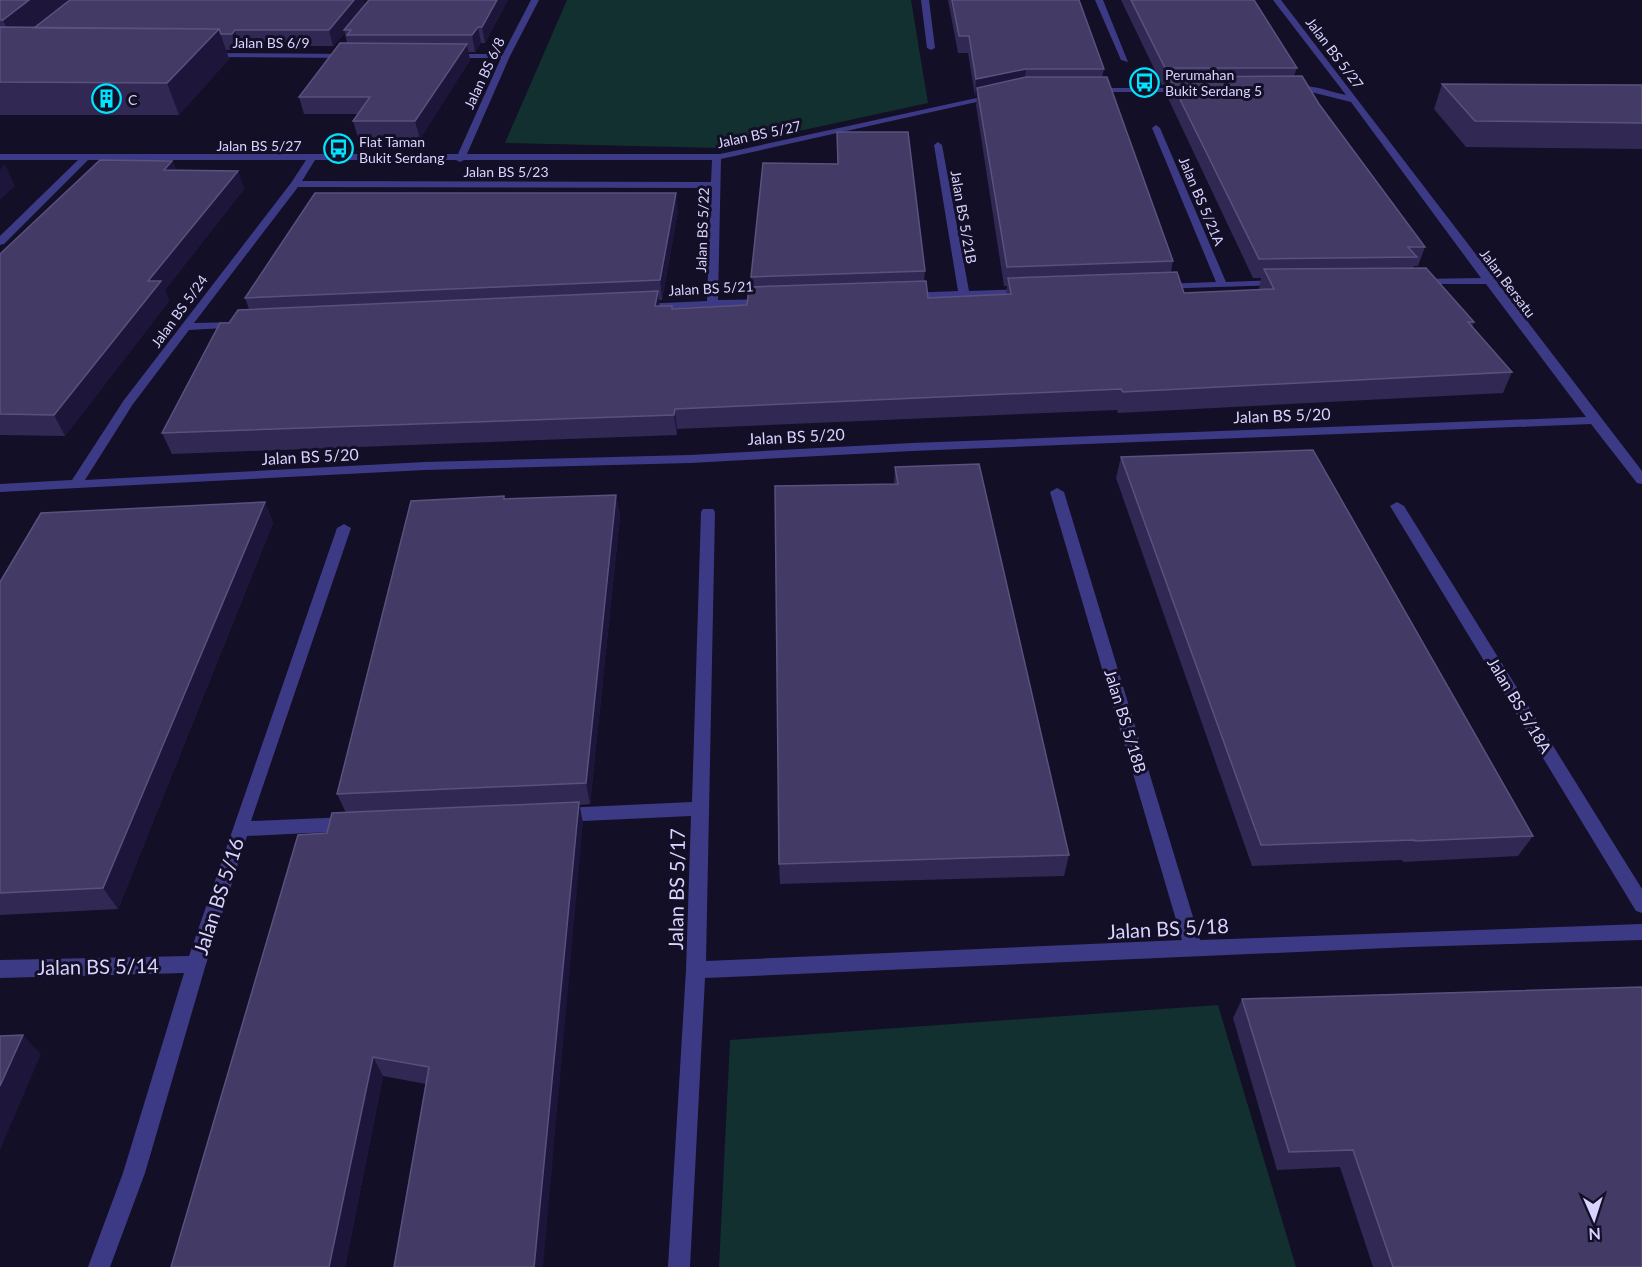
<svg xmlns="http://www.w3.org/2000/svg" width="1642" height="1267" font-family="Lato,sans-serif">
<style>
.green{fill:#12302f}
.lines{fill:none;stroke-linecap:round;stroke-linejoin:round}
.street{fill:#3d3a85;fill-rule:evenodd}
.wall{fill:#312854}
.shaded-wall{fill:#1d163a}
.building{fill:#433a66;stroke:#5a527e;stroke-width:1.5}
.labels{text-anchor:middle;dominant-baseline:central;stroke-width:6;stroke-linejoin:round;paint-order:stroke}
.far-street-label{font-size:14px;fill:#d9d4ff;stroke:#130f26}
.far-poi-label{font-size:14px;fill:#d9d4ff;stroke:#130f26;text-anchor:start}
.street-label{font-size:16px;fill:#d9d4ff;stroke:#130f26}
.near-street-label{font-size:20px;fill:#d9d4ff;stroke:#130f26}
</style>
<rect width="100%" height="100%" fill="#130f26"/>
<path class="green" d="M567 0H911L928 103 720 148 505 143Z
M1218 1005 1296 1267H719L730 1040Z"/>
<g class="lines">
<path class="street" d="M531 0H539L510 56 467 154H720L995 94 999 97 721 159 718 300 773 299V303L769 304 640 310 635 307 640 304 707 301 711 188 298 187 194 323 238 322 244 325 242 327 189 330 133 404 85 480 425 462 690 455 912 443 1586 417 1486 284H1415V280L1419 279 1481 278 1351 102 1307 91H1289L1288 89C1302 80 1330 92 1346 95L1273 0H1281L1642 471V484L1637 483 1591 424 912 451 690 463 425 470 0 492V484L72 480 124 400 291 183 306 160H88L4 244 0 245V236L78 160H0V154H458L501 58H450L446 56 450 54H503ZM315 160H456L460 162 464 160H712L711 182 302 181Z
M921 0H929L935 48 931 50 927 48Z
M1095 0H1103L1128 62 1121 60Z
M207 53 351 54 355 56 351 58 204 57V53Z
M1091 88H1187L1191 90 1187 92H1088L1087 90Z
M1156 125 1160 128 1226 282 1278 280 1282 281V285L1157 289V285L1161 284 1216 282 1152 128Z
M938 142 942 145 969 291 1026 289 1031 292 1030 294 909 299 904 296 909 293 958 291 934 145Z
M1057 488 1064 492 1200 940 1642 924V940L1410 947 705 978 690 1267H668L686 970 691 816 562 822 556 820 553 815 556 810 562 808 692 802 701 512 703 509H713L715 512 706 961 1182 940 1050 492Z
M1397 502 1404 506 1642 889V913L1636 911 1390 506Z
M344 524 351 528 251 821 349 817 355 819 358 824 355 829 349 831 247 836 206 964 145 1173 110 1267H88L123 1173 184 973 0 978V960L189 956 337 528Z"/>
</g>
<path class="wall" d="M0 0H68L69 1 70 0H363L365 5 369 0H508L485 43H481L475 52H468L470 60 420 139 358 138 353 121 358 114H304L299 97 347 43 345 33 333 46H240L237 50H226L229 59 179 115H0Z
M948 0H1079L1104 69 1102 77 1173 261 1171 272 1184 293 1259 290 1261 278H1253L1166 94 1167 85H1162L1121 0H1254L1297 68 1294 76 1319 104 1425 247 1418 266H1414L1413 268 1474 322 1472 327 1512 372 1503 393 1118 413 1117 410 677 429V435L172 454 162 433 229 323 249 309 245 298 678 211 662 300H659V306L672 309 747 305 751 287V277L837 164V132L925 271 924 281 928 298 1006 295 1007 286H1004L976 105 977 96H975L968 53H958Z
M1442 84 1642 85V149L1466 147 1434 109Z
M172 161 176 170 238 171 244 189 165 290 169 301 65 436 0 435V254Z
M1121 457 1533 836 1518 856 1403 862 1402 860 1252 866 1116 478Z
M895 467 1069 855 1064 876 780 884 779 864 894 484Z
M616 495 620 516 590 804 579 805 583 823 426 1084 383 1076 345 1267H171L327 833 346 813 337 794 505 499Z
M265 502 273 523 118 909 0 915V582Z
M1242 999 1642 1267H1373L1340 1167 1277 1170 1233 1018Z"/>
<path class="shaded-wall" d="M29 0H68L71 7 16 50 3 20Z
M354 0H363L365 7 344 30 345 33 333 46 329 30Z
M497 0H508L485 43 482 27Z
M478 27 481 43 475 52 472 35Z
M219 29 229 59 179 115 167 83Z
M235 30 240 46 237 50 232 34Z
M467 44 470 60 420 139 415 121Z
M1026 69 1024 86 977 88V96H975L976 79Z
M172 161 179 179 164 170Z
M5 164 15 186 0 200V169Z
M238 171 244 189 165 290 169 301 65 436 54 415 148 281Z
M676 193 678 211 662 300 660 280Z
M658 291 660 311 655 306Z
M675 409 677 429V435L674 415Z
M616 495 620 516 590 804 586 783Z
M265 502 273 523 118 909 103 888Z
M579 802 583 823 543 1267H534Z
M23 1035 41 1054 0 1150V1086Z
M373 1057 383 1076 345 1267H329Z"/>
<path class="building" d="M0 0H29L3 20H0Z
M70 0H354L329 30H235L232 34H221L219 29 34 28Z
M369 0H497L482 27H478L472 35H347L351 30H344Z
M952 0H1079L1104 69H1026L976 79 969 36H959Z
M1131 0H1254L1297 68H1165Z
M0 27 219 29 167 83 0 82Z
M340 43 467 44 415 121H353L370 97H299Z
M1302 76 1319 104 1425 247H1408L1417 257 1259 259 1169 77Z
M1026 77H1107L1173 261 1007 267 977 88Z
M1442 84 1642 85V123L1475 121Z
M837 132H908L925 271 751 277 763 163 838 164Z
M100 160 172 161 164 170 238 171 148 281H161L54 415 0 414V254Z
M315 193H676L660 280 245 298Z
M1426 268 1474 322H1468L1512 372 1123 392 1121 389 675 409 674 415 162 433 220 323H229L238 310 658 291 655 306H672V309L747 305 749 287 926 281 928 298 1011 294 1008 278 1177 272 1184 293 1274 289 1264 269Z
M1313 450 1533 836 1415 841 1414 840 1261 845 1121 457Z
M979 464 1069 855 779 864 775 486 898 484 895 467Z
M616 495 586 783 337 794 411 501 504 496V499Z
M265 502 103 888 0 893V582L41 513Z
M579 802 534 1267H394L429 1067 373 1057 329 1267H171L298 835 327 833 332 813Z
M1642 987V1267H1393L1353 1150 1289 1152 1242 999Z
M23 1035 0 1086V1036Z"/>
<defs>
<symbol id="bus-ring" viewBox="-11 -11 22 22"><circle r="9.5" fill="#130f26" stroke="#00e5ff" stroke-width="1.5"/><path d="M-5-6H5V4H4V6H2V4H-2V6H-4V4H-5ZM-3.5-4V0h7V-4ZM-3.5 1.2v1.5H-2V1.2ZM2 1.2v1.5H3.5V1.2Z" fill="#00e5ff"/></symbol>
<symbol id="building-ring" viewBox="-11 -11 22 22"><circle r="9.5" fill="#130f26" stroke="#00e5ff" stroke-width="1.5"/><path d="M-4-6H4V6H1V3H-1V6H-4ZM-2.5-4.3h1.7v1.8h-1.7ZM.8-4.3h1.7v1.8H.8ZM-2.5-1h1.7V.8h-1.7ZM.8-1h1.7V.8H.8Z" fill="#00e5ff"/></symbol>
</defs>
<g fill-rule="evenodd">
<use href="#bus-ring" x="1128" y="66" width="33" height="33"/>
<use href="#building-ring" x="90" y="82" width="33" height="33"/>
<use href="#bus-ring" x="322" y="132" width="33" height="33"/>
</g>
<g class="labels">
<g class="far-street-label">
<text x="271" y="42">Jalan BS 6/9</text>
<text transform="translate(1335 53) rotate(53)">Jalan BS 5/27</text>
<text transform="translate(484 73) rotate(-65)">Jalan BS 6/8</text>
<text transform="translate(759 134) rotate(-12)">Jalan BS 5/27</text>
<text x="259" y="145">Jalan BS 5/27</text>
<text x="506" y="171">Jalan BS 5/23</text>
<text transform="translate(1202 201) rotate(67)">Jalan BS 5/21A</text>
<text transform="translate(964 217) rotate(80)">Jalan BS 5/21B</text>
<text transform="translate(702 230) rotate(-88)">Jalan BS 5/22</text>
<text transform="translate(1508 283) rotate(53)">Jalan Bersatu</text>
<text transform="translate(711 288) rotate(-3)">Jalan BS 5/21</text>
<text transform="translate(179 311) rotate(-54)">Jalan BS 5/24</text>
</g>
<g class="far-poi-label">
<text x="1165" y="74">Perumahan<tspan x="1165" dy="16">Bukit Serdang 5</tspan></text>
<text x="128" y="99">C</text>
<text x="359" y="141">Flat Taman<tspan x="359" dy="16">Bukit Serdang</tspan></text>
</g>
<g class="street-label">
<text transform="translate(1282 415) rotate(-2)">Jalan BS 5/20</text>
<text transform="translate(796 436) rotate(-3)">Jalan BS 5/20</text>
<text transform="translate(310 456) rotate(-3)">Jalan BS 5/20</text>
<text transform="translate(1520 705) rotate(59)">Jalan BS 5/18A</text>
<text transform="translate(1126 721) rotate(73)">Jalan BS 5/18B</text>
</g>
<g class="near-street-label">
<text transform="translate(676 889) rotate(-89)">Jalan BS 5/17</text>
<text transform="translate(218 896) rotate(-72)">Jalan BS 5/16</text>
<text transform="translate(1168 928) rotate(-3)">Jalan BS 5/18</text>
<text transform="translate(98 966) rotate(-1)">Jalan BS 5/14</text>
</g>
</g>
<g transform="translate(1594 1219) rotate(177)" stroke="#130f26" stroke-width="4.5" paint-order="stroke">
<path d="M0-4.5L10 22L0 15L-10 22Z" fill="#d9d4ff"/>
<text y="-9" font-size="16" font-weight="bold" text-anchor="middle" fill="#d9d4ff">N</text>
</g>
</svg>
